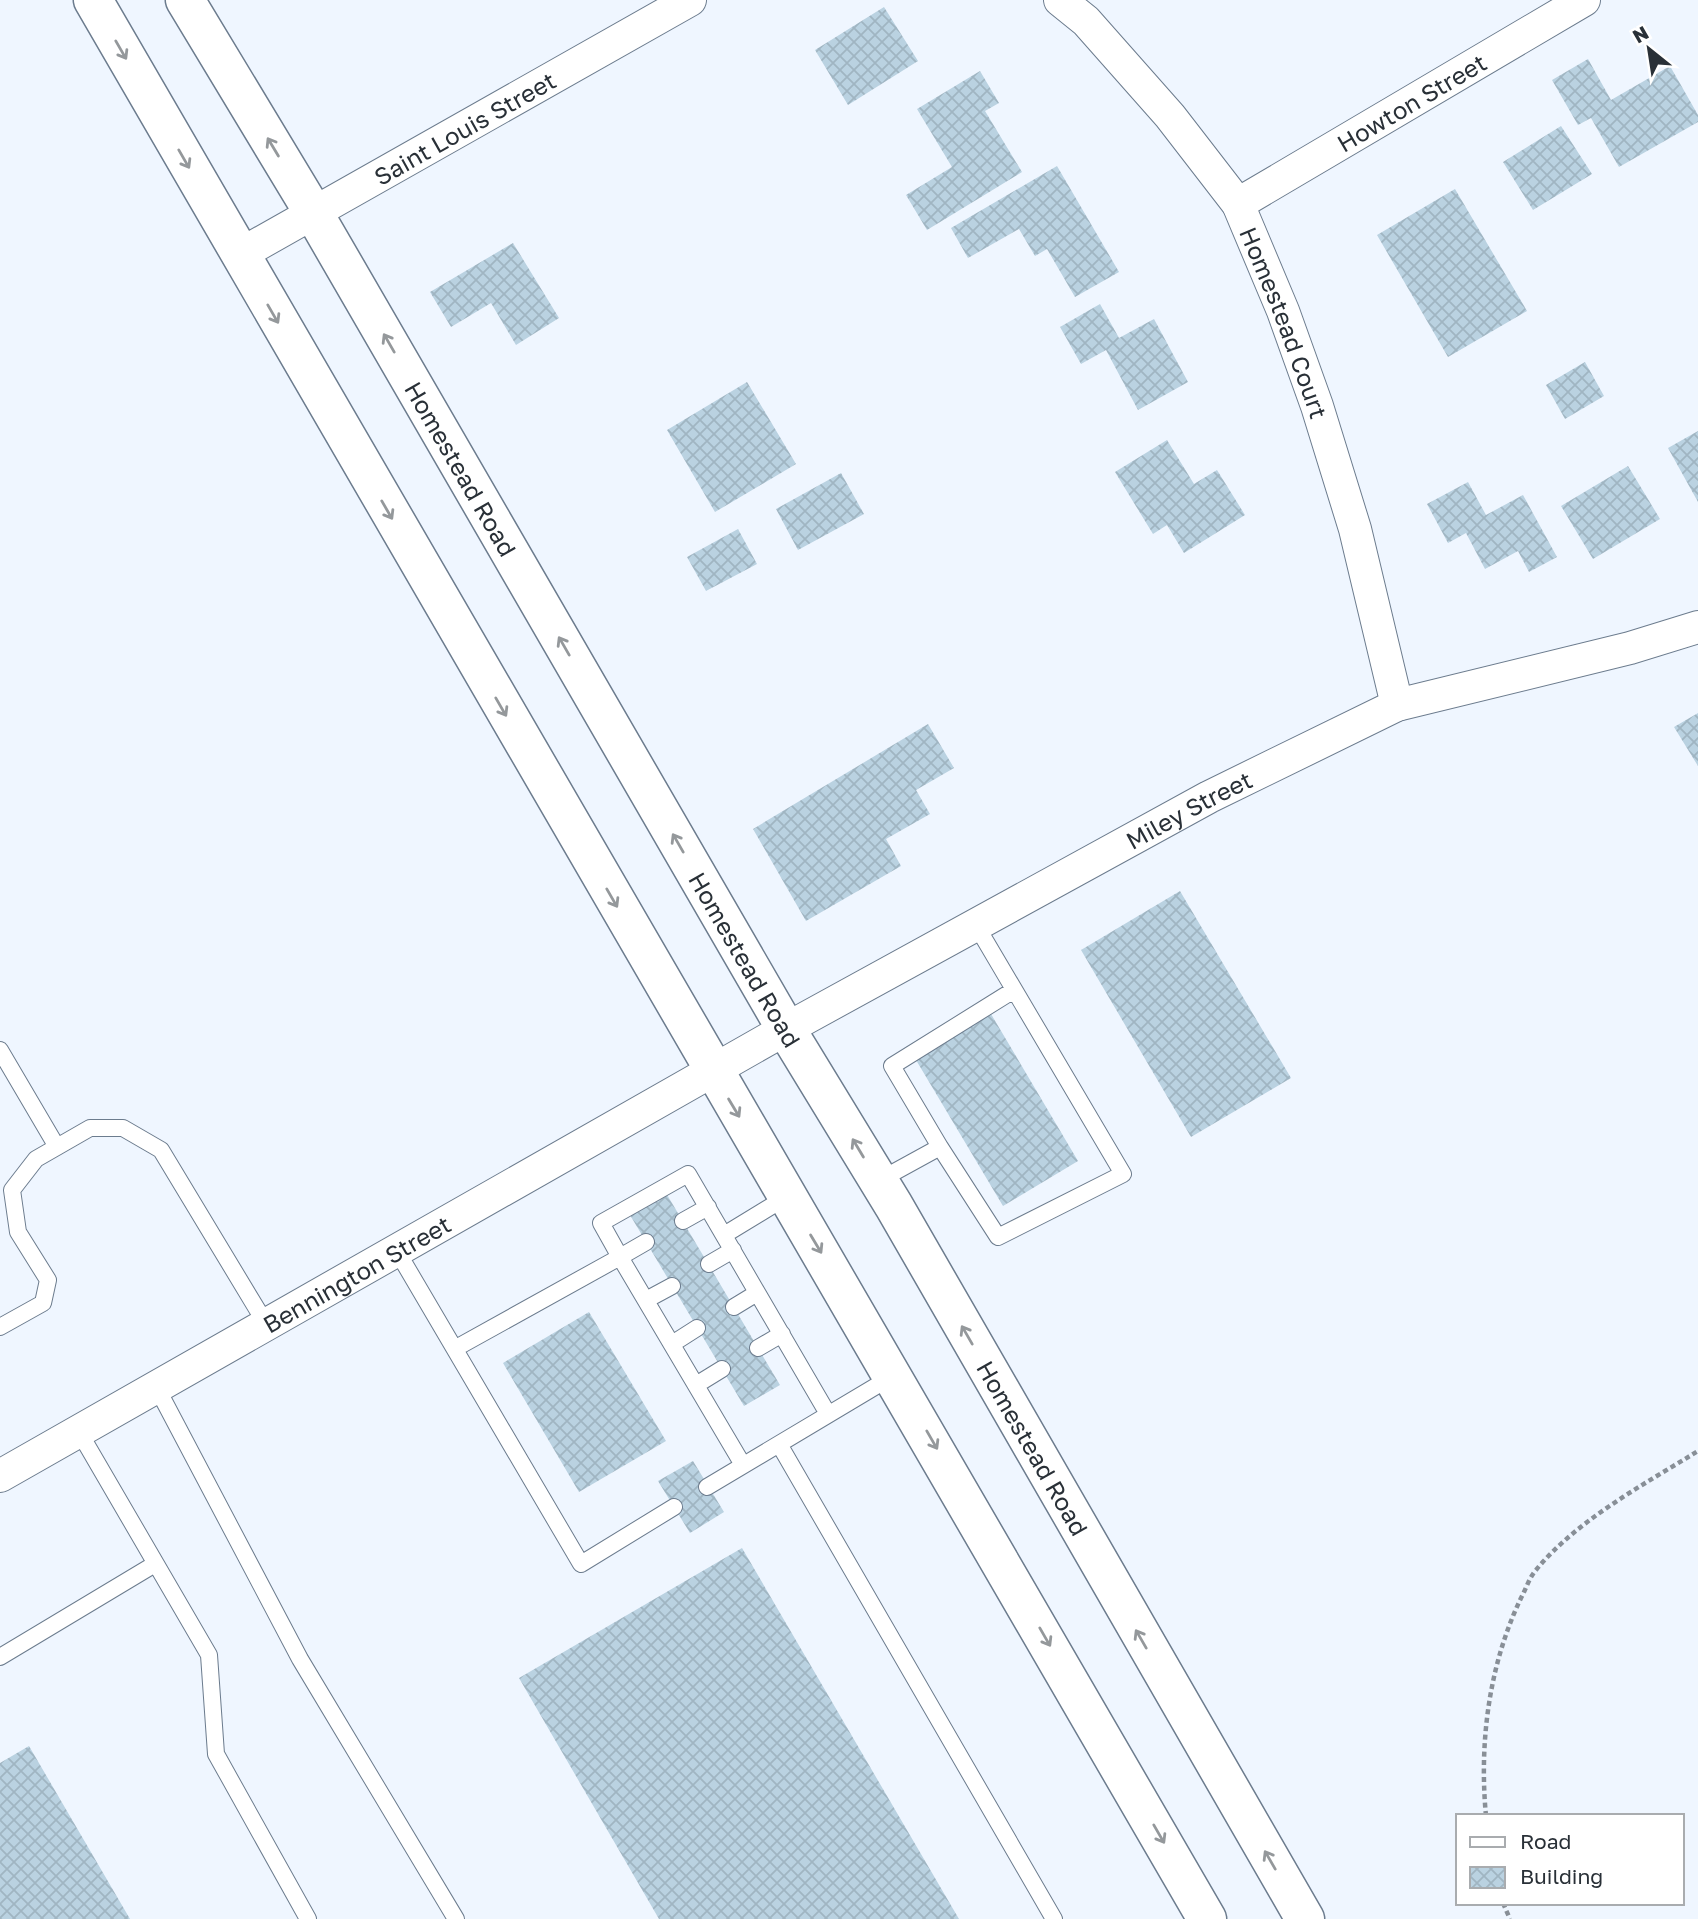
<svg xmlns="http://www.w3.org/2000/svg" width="1698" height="1919" font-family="'Golos Text',sans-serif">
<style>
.building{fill:url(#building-cross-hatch)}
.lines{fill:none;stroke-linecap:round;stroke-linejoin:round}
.lane-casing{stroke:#6c7c8e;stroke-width:18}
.street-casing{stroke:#6c7c8e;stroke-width:34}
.secondary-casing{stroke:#6c7c8e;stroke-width:41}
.path{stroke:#888f97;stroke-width:4.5;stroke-dasharray:5 3.5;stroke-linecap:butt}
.lane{stroke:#fff;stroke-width:16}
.street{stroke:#fff;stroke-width:32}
.secondary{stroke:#fff;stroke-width:38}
.oneway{stroke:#94989b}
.labels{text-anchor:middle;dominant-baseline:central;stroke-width:5;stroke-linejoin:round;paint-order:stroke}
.street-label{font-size:24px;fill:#293037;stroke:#fff}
</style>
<defs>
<pattern id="building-cross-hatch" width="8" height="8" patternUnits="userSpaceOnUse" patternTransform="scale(1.75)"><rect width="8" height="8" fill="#bad2e1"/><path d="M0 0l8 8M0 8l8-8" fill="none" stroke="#a0b5c2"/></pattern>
</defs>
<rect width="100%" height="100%" fill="#eff6ff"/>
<path class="building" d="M884 7 918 61 848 105 815 50Z
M1588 59 1611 100 1670 66 1698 115V122L1619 167 1591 118 1578 125 1552 80Z
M980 71 999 103 985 111 1022 172 927 230 906 195 952 167 917 109Z
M1561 126 1592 174 1533 210 1503 162Z
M1057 166 1119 272 1075 297 1047 249 1035 256 1019 229 968 258 951 228Z
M1455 189 1527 311 1448 357 1377 235Z
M513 243 559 318 516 345 491 303 451 327 430 292Z
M1100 304 1119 338 1154 319 1188 382 1138 410 1106 350 1081 364 1060 327Z
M1585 362 1604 396 1565 419 1546 385Z
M747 382 796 464 715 512 667 430Z
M1698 431V502L1668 448Z
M1167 440 1194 484 1217 470 1245 515 1184 553 1167 525 1153 534 1115 472Z
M1628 466 1660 519 1593 559 1561 506Z
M841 473 864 514 798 550 776 509Z
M1468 482 1486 515 1523 495 1557 557 1529 572 1518 551 1485 569 1466 533 1448 543 1427 504Z
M738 529 757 564 706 591 687 557Z
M1698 713V766L1674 727Z
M928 724 954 768 916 790 930 814 886 839 901 866 806 921 753 829Z
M1180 891 1291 1078 1191 1137 1081 950Z
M991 1014 1078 1161 1003 1206 916 1060Z
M666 1193 780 1385 744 1406 630 1215Z
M589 1312 666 1441 579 1492 503 1363Z
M693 1461 724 1512 690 1533 658 1481Z
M742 1548 959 1919H659L519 1678Z
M29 1746 130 1919H0V1763Z"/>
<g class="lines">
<defs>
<path id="lane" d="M0 1050 57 1147
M940 1147 892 1066 1014 990
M878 1181 940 1147 998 1237 1123 1174 976 925
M683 1221 708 1207
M724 1235 788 1196
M646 1242 620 1257 601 1223 688 1174 828 1414
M397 1251 581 1564 674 1507
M709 1264 733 1250
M646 1300 672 1286
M734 1307 757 1293
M0 1327 43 1303 48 1280 18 1232 12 1190 36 1159 90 1128H123L161 1150 266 1324
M672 1344 697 1328
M456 1348 620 1257 743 1465
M758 1348 782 1334
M696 1385 722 1369
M156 1386 300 1659 456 1919
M78 1430 209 1655 216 1754 308 1919
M779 1444 1054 1919
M707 1487 893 1376
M0 1657 155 1564"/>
<g id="street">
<path id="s1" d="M1060 0 1086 21 1170 116 1238 204 1283 311 1317 406 1355 529 1397 705"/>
<path id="s2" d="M1238 204 1584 0"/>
<path id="s3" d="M239 255 690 0"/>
<path id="s4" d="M0 1476 786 1029 1209 797 1397 705 1630 648 1698 627"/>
</g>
<g id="secondary">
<path d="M93 0C461 642 839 1277 1207 1919"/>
<path id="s5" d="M185 0 313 212 786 1029 894 1206 1305 1919"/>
</g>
</defs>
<use href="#lane" class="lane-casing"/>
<use href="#street" class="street-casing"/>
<use href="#secondary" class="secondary-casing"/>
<path class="path" d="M1486 1816C1479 1742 1489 1665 1521 1598 1526 1589 1529 1578 1536 1570 1577 1520 1643 1485 1698 1451
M1503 1903 1510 1919"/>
<use href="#lane" class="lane"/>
<use href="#street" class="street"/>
<use href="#secondary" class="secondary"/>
</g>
<defs><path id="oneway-shaft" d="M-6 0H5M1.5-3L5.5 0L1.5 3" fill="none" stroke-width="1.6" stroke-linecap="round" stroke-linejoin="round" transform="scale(1.75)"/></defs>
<g class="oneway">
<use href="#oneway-shaft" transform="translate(121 50) rotate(60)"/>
<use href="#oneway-shaft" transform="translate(273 147) rotate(-121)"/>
<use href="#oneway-shaft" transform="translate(184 159) rotate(60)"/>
<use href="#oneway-shaft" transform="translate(273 314) rotate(60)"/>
<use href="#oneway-shaft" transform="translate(389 343) rotate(-120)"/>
<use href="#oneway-shaft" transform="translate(387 510) rotate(60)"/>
<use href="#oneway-shaft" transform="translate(564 646) rotate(-120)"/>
<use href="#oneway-shaft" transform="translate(501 707) rotate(60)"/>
<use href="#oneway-shaft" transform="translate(678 843) rotate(-120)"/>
<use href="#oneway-shaft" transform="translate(612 898) rotate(60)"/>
<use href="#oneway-shaft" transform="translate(734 1108) rotate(59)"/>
<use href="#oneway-shaft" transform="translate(858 1148) rotate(-121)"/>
<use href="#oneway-shaft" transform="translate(816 1244) rotate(59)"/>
<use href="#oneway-shaft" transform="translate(967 1335) rotate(-120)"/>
<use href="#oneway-shaft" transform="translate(932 1440) rotate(60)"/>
<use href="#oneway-shaft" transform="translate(1045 1637) rotate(60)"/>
<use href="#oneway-shaft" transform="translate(1141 1639) rotate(-120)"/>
<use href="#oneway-shaft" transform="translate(1159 1834) rotate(60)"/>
<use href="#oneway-shaft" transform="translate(1270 1860) rotate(-120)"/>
</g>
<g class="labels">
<g class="street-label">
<text stroke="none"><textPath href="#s2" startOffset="201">Howton Street</textPath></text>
<text stroke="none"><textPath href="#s3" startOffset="259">Saint Louis Street</textPath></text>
<text stroke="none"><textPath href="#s1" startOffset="399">Homestead Court</textPath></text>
<text stroke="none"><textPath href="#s5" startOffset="544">Homestead Road</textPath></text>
<text stroke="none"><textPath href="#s4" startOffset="1363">Miley Street</textPath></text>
<text stroke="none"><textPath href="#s5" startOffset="1111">Homestead Road</textPath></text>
<text stroke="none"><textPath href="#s4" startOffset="410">Bennington Street</textPath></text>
<text stroke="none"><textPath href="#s5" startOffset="1678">Homestead Road</textPath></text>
</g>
</g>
<rect x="1456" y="1814" width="228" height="91" fill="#ffffff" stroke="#a9acaf" stroke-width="2"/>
<rect x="1470" y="1837" width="35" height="10" fill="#ffffff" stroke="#a9acaf" stroke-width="2"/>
<text x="1520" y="1849" font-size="21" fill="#293037">Road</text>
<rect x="1470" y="1867" width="35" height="21" fill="url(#building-cross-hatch)" stroke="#a9acaf" stroke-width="2"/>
<text x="1520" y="1884" font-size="21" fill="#293037">Building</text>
<g transform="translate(1649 49) rotate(330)" stroke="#ffffff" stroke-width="5" paint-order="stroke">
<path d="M0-5L12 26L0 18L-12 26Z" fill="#293037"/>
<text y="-10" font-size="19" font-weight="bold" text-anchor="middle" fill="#293037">N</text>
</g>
</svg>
